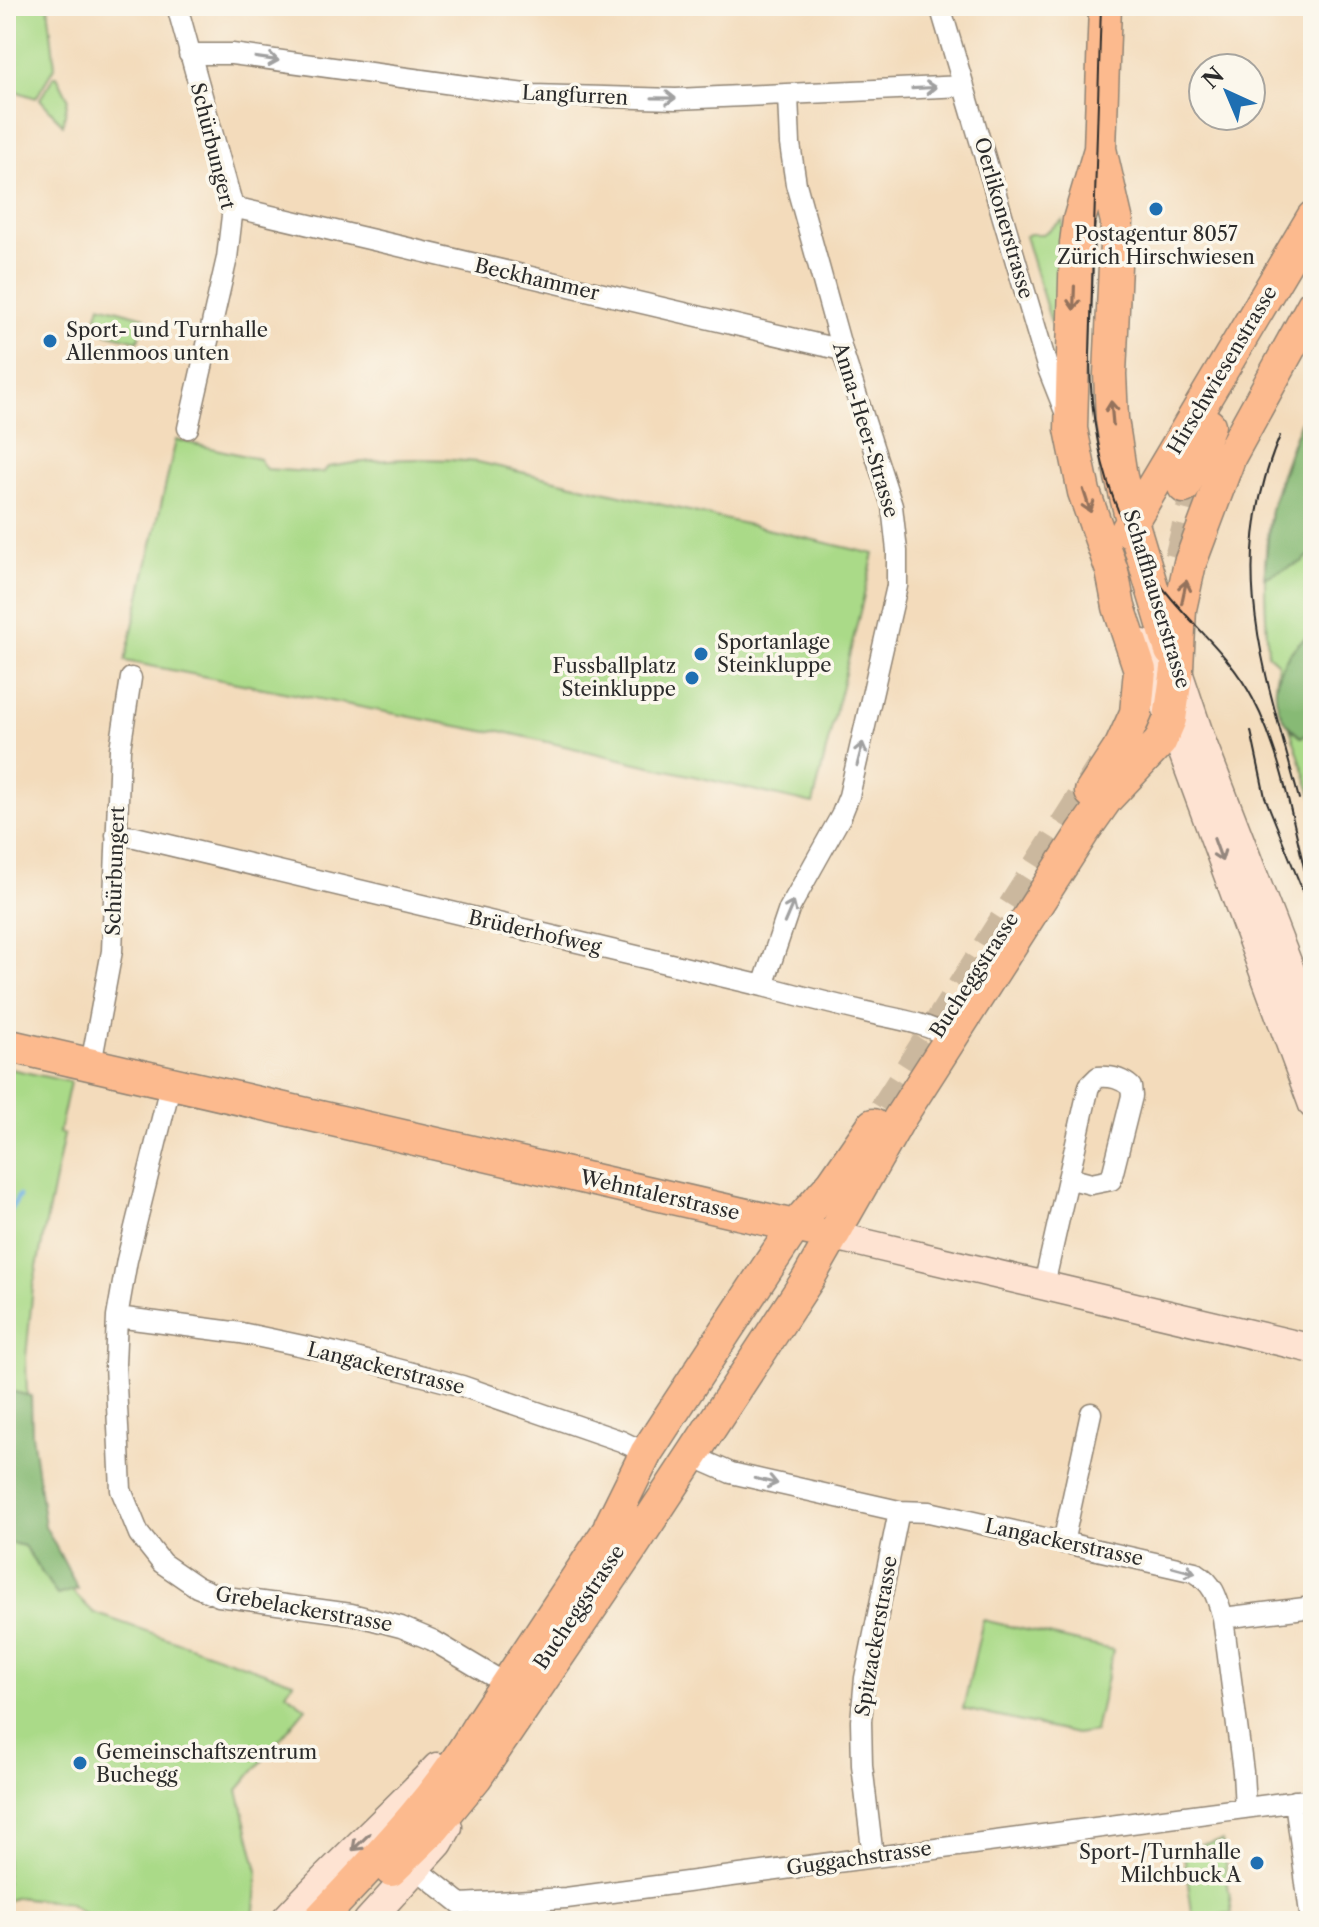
<svg xmlns="http://www.w3.org/2000/svg" width="1319" height="1927" font-family="'Libre Caslon Text',serif">
<style>
.green{fill:#aada88;stroke:#6a825a;stroke-width:2}
.forest{fill:#87ba74;stroke:#597250;stroke-width:2}
.lines{fill:none;stroke-linecap:round;stroke-linejoin:round}
.stream{stroke:#6bafe1;stroke-width:5}
.primary-tunnel{stroke:#cbb89e;stroke-width:32;stroke-dasharray:32 16;stroke-linecap:butt}
.street-casing{stroke:#8f8373;stroke-width:23}
.secondary-casing{stroke:#8f8373;stroke-width:31}
.primary-casing{stroke:#8f8373;stroke-width:35}
.street{stroke:#fff;stroke-width:20}
.secondary{stroke:#fee3d2;stroke-width:28}
.primary{stroke:#fcba8e;stroke-width:32}
.tram{stroke:#2b2b2b;stroke-width:2}
.oneway{stroke:#a0a0a0}
.oneway2{stroke:#94725c}
.oneway3{stroke:#94877e}
.poi-dot{fill:#1f6fb2;stroke:#fbf7ec;stroke-width:3}
.labels{text-anchor:middle;dominant-baseline:central;stroke-width:7;stroke-linejoin:round;paint-order:stroke}
.street-label{font-size:20px;fill:#2b2b2b;stroke:#fbf7ec}
.poi-label{font-size:20px;fill:#2b2b2b;stroke:#fbf7ec;text-anchor:start}
</style>
<rect width="100%" height="100%" fill="#fbf7ec"/>
<filter id="ink" filterUnits="userSpaceOnUse"><feTurbulence type="fractalNoise" baseFrequency=".0125" numOctaves="2"/><feDisplacementMap in="SourceGraphic" scale="16" xChannelSelector="R" yChannelSelector="G"/><feConvolveMatrix kernelMatrix="1 2 1 2 8 2 1 2 1" color-interpolation-filters="sRGB"/></filter>
<filter id="wash" filterUnits="userSpaceOnUse"><feTurbulence type="fractalNoise" baseFrequency=".006" numOctaves="4" result="noise"/><feDisplacementMap in="SourceGraphic" scale="32" xChannelSelector="R" yChannelSelector="G"/><feGaussianBlur stdDeviation="1.8" result="paint"/><feColorMatrix in="noise" values="0 0 0 0 0 0 0 0 0 0 0 0 0 0 0 0 0 1.4 0 .05"/><feComposite in="paint" operator="in"/></filter>
<g filter="url(#wash)">
<rect width="100%" height="100%" fill="#f3dbbb"/>
<path class="green" d="M6 6H48L55 66 36 98 6 88Z
M54 76H57L68 98 63 125 40 99Z
M1063 220 1058 338 1056 339 1025 236 1030 234H1043Z
M100 305 145 317 138 341 93 330Z
M1313 393V632C1292 646 1283 661 1275 685L1278 663 1268 654C1265 606 1262 558 1271 510 1280 470 1297 430 1313 393Z
M176 440 259 459 266 469 323 473 328 467C379 458 427 457 478 462L874 554 813 804 496 730 488 732 125 661Z
M1290 729 1301 737 1313 731V798Z
M6 1068 70 1082 59 1133 64 1135 33 1287 26 1357 28 1442 34 1509 65 1584 94 1613 293 1682 286 1693 306 1708 238 1790 258 1871 255 1910 243 1921H96L68 1903 17 1897 6 1901Z
M983 1620 1113 1650 1095 1731 1076 1734 963 1709Z
M1222 1841 1232 1913 1193 1919 1183 1847Z"/>
<path class="forest" d="M1313 393V552L1302 562 1264 578 1271 510 1295 436Z
M1313 632V731L1301 737C1259 705 1274 658 1313 632Z
M6 1390 31 1396 32 1434 45 1526 78 1589 57 1595 24 1546 6 1542Z"/>
<g class="lines">
<path class="stream" d="M6 1218 19 1196"/>
</g>
</g>
<g filter="url(#ink)">
<g class="lines">
<path class="primary-tunnel" d="M1180 558 1197 490
M859 1151 1102 768"/>
<defs>
<path id="street" d="M177 6 233 207 227 258 188 428
M940 6 1047 366 1066 414
M189 54H232L532 95 676 99 964 86
M233 207 842 350
M116 835 135 837 763 986C797 995 832 1004 866 1012 895 1019 925 1022 950 1038
M763 986 789 909 841 816 849 796 897 586V551L892 506 842 350 796 184 790 144 788 95
M91 1064 112 951 120 749 131 678
M171 1082 127 1260 117 1317 115 1364 121 1490 139 1534 162 1563 197 1587 219 1596 351 1614 401 1627 432 1640 506 1684
M1044 1285 1089 1086 1098 1077C1111 1076 1121 1078 1131 1087L1132 1096 1111 1180 1091 1184 1068 1178
M117 1317 241 1333 336 1353 462 1386 621 1441 646 1453
M692 1456 731 1473 899 1511 929 1512 1195 1572C1214 1584 1217 1597 1223 1618L1243 1772 1245 1808
M1063 1543 1091 1413
M1223 1618 1313 1607
M1295 1801 1311 1921
M873 1857 862 1765 861 1721 865 1678 899 1511
M417 1869 461 1904 566 1898 1313 1799"/>
<path id="secondary" d="M1143 644 1313 1105
M1177 669 1201 740 1313 1029
M834 1236 1313 1349
M284 1921C333 1867 387 1820 437 1767
M368 1921 439 1843 448 1827"/>
<path id="primary" d="M1105 6 1100 149 1117 222 1110 374 1112 419 1121 477 1133 524 1171 651
M1184 487 1209 425
M1127 530 1313 217
M1091 792 1121 746 1136 713 1140 670 1119 607 1112 571 1084 492 1071 429 1076 243 1079 220 1100 149
M6 1045 812 1230
M610 1526 646 1453 769 1265 795 1226 833 1183 873 1125
M391 1870 434 1828 476 1777 630 1550 808 1279 899 1119 1083 832 1107 798 1160 742 1170 719 1177 669 1180 609 1190 563 1230 456 1313 305
M318 1921C375 1860 436 1800 478 1727L622 1510"/>
</defs>
<use href="#street" class="street-casing"/>
<use href="#secondary" class="secondary-casing"/>
<use href="#primary" class="primary-casing"/>
<use href="#street" class="street"/>
<use href="#secondary" class="secondary"/>
<use href="#primary" class="primary"/>
<path class="tram" d="M1101 6 1090 356C1090 446 1113 530 1172 599 1200 632 1233 660 1253 699 1285 759 1295 838 1313 904
M1280 436C1224 566 1265 671 1299 799
M1251 731 1265 797 1304 894"/>
</g>
<defs><path id="oneway-shaft" d="M-6 0H5M1.5-3L5.5 0L1.5 3" fill="none" stroke-width="1.6" stroke-linecap="round" stroke-linejoin="round" transform="scale(2)"/></defs>
<g class="oneway">
<use href="#oneway-shaft" transform="translate(267 59) rotate(8)"/>
<use href="#oneway-shaft" transform="translate(924 88) rotate(-3)"/>
<use href="#oneway-shaft" transform="translate(664 98) rotate(1)"/>
<use href="#oneway-shaft" transform="translate(860 754) rotate(-76)"/>
<use href="#oneway-shaft" transform="translate(789 912) rotate(-67)"/>
<use href="#oneway-shaft" transform="translate(766 1481) rotate(13)"/>
<use href="#oneway-shaft" transform="translate(1184 1570) rotate(15)"/>
</g>
<g class="oneway2">
<use href="#oneway-shaft" transform="translate(1074 298) rotate(92)"/>
<use href="#oneway-shaft" transform="translate(1112 413) rotate(-95)"/>
<use href="#oneway-shaft" transform="translate(1087 501) rotate(72)"/>
<use href="#oneway-shaft" transform="translate(1184 592) rotate(-78)"/>
</g>
<g class="oneway3">
<use href="#oneway-shaft" transform="translate(1218 850) rotate(70)"/>
<use href="#oneway-shaft" transform="translate(361 1842) rotate(136)"/>
</g>
</g>
<g class="poi-dot">
<circle cx="1156" cy="209" r="8"/>
<circle cx="50" cy="341" r="8"/>
<circle cx="701" cy="654" r="8"/>
<circle cx="692" cy="678" r="8"/>
<circle cx="80" cy="1763" r="8"/>
<circle cx="1257" cy="1863" r="8"/>
</g>
<g class="labels">
<g class="street-label">
<text transform="translate(575 95) rotate(3)">Langfurren</text>
<text transform="translate(213 146) rotate(76)">Schürbungert</text>
<text transform="translate(1004 218) rotate(74)">Oerlikonerstrasse</text>
<text transform="translate(537 279) rotate(13)">Beckhammer</text>
<text transform="translate(1222 370) rotate(-59)">Hirschwiesenstrasse</text>
<text transform="translate(866 430) rotate(73)">Anna-Heer-Strasse</text>
<text transform="translate(1157 599) rotate(73)">Schaffhauserstrasse</text>
<text transform="translate(115 871) rotate(-88)">Schürbungert</text>
<text transform="translate(535 932) rotate(13)">Brüderhofweg</text>
<text transform="translate(974 975) rotate(-57)">Bucheggstrasse</text>
<text transform="translate(660 1195) rotate(13)">Wehntalerstrasse</text>
<text transform="translate(386 1368) rotate(14)">Langackerstrasse</text>
<text transform="translate(1064 1542) rotate(12)">Langackerstrasse</text>
<text transform="translate(579 1607) rotate(-56)">Bucheggstrasse</text>
<text transform="translate(304 1609) rotate(10)">Grebelackerstrasse</text>
<text transform="translate(876 1636) rotate(-80)">Spitzackerstrasse</text>
<text transform="translate(859 1858) rotate(-8)">Guggachstrasse</text>
</g>
<g class="poi-label">
<text x="1156" y="234" text-anchor="middle">Postagentur 8057<tspan x="1156" dy="23">Zürich Hirschwiesen</tspan></text>
<text x="66" y="330">Sport- und Turnhalle<tspan x="66" dy="23">Allenmoos unten</tspan></text>
<text x="717" y="642">Sportanlage<tspan x="717" dy="23">Steinkluppe</tspan></text>
<text x="676" y="666" text-anchor="end">Fussballplatz<tspan x="676" dy="23">Steinkluppe</tspan></text>
<text x="96" y="1752">Gemeinschaftszentrum<tspan x="96" dy="23">Buchegg</tspan></text>
<text x="1241" y="1852" text-anchor="end">Sport-/Turnhalle<tspan x="1241" dy="23">Milchbuck A</tspan></text>
</g>
</g>
<rect width="1319" height="1927" fill="none" stroke="#fbf7ec" stroke-width="32"/>
<g transform="translate(1227 92) rotate(316)"><circle r="38" fill="#fbf7ec" stroke="#a8a59f" stroke-width="2"/>
<path d="M0-6L14 30L0 20L-14 30Z" fill="#1f6fb2"/>
<text y="-12" font-size="22" font-weight="bold" text-anchor="middle" fill="#2b2b2b">N</text>
</g>
</svg>
